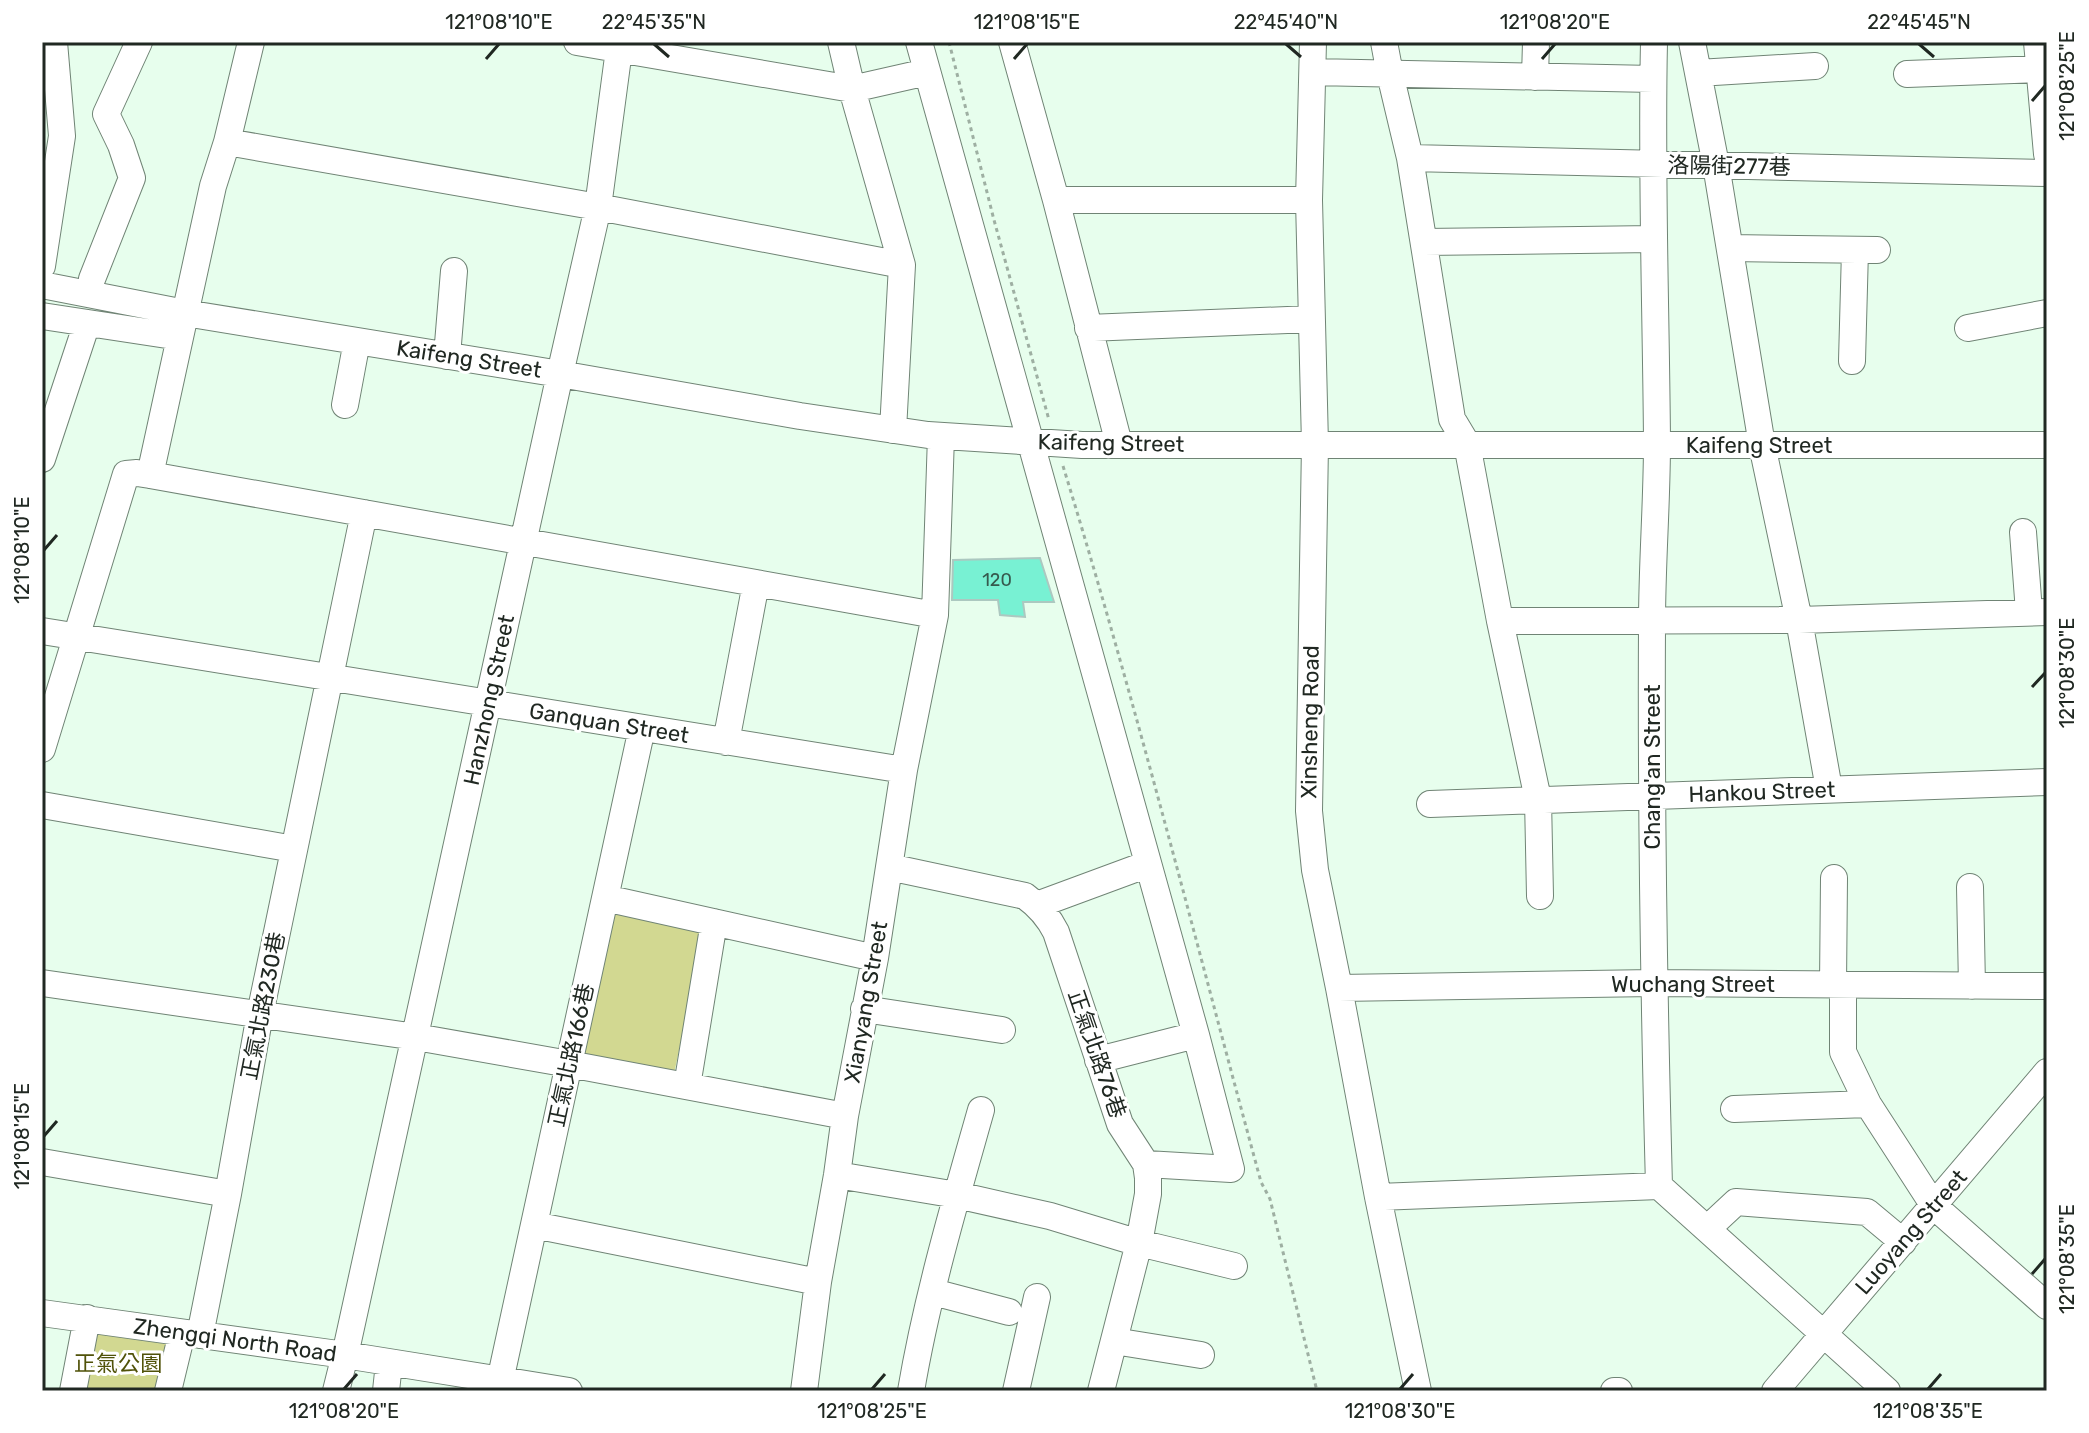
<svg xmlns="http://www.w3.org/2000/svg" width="2089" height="1433" font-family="Rubik,'Noto Sans TC',sans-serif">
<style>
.green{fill:#d2d891}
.building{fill:#78f1d3;stroke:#acc8c0;stroke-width:2}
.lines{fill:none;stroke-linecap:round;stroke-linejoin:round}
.minor-casing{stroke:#708475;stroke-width:28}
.path{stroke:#9eafa2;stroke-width:3;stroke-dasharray:4 4;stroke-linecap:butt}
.minor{stroke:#fff;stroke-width:26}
.ticks{fill:none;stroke:#202822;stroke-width:3}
.labels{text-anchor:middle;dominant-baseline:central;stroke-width:6;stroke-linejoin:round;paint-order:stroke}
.number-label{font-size:18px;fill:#365a4e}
.street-label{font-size:22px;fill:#202822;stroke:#fff}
.park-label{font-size:22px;fill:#505209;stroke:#fff}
.neatline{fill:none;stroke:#202822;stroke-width:3}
.ticks-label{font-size:20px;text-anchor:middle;fill:#202822}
</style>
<rect width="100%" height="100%" fill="#e7feed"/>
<path class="green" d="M612 911 704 931 674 1074 582 1055Z
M93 1329 171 1345 162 1391H82Z"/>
<path class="building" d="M1040 558 1054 602H1023L1025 617 1000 615 998 600H952L953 560Z"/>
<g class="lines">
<defs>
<path id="minor" d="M577 42 852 89 927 72
M841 42 852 89 902 265 893 430
M919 42 1196 1035 1231 1169 1146 1164
M1012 42 1056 200 1119 444
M1313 42 1309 200 1315 444 1309 811 1315 870 1339 988 1378 1197 1418 1391
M1384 42 1390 74 1410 158 1452 419 1467 444 1500 621 1538 799 1540 896
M1654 42C1651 175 1656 308 1657 442 1657 502 1652 563 1652 623 1651 811 1654 999 1659 1186L1887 1391
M1692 42 1716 165 1762 445 1799 620 1829 789
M2037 42 2047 154
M1313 72 1653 79
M1698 73 1815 66
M1907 74 2039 69
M1535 77 1536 42
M227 142 598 207 902 265
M1410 158 2047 173
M1056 200H1309
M1424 242 1653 239
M1730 248 1877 250
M42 266 62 136 54 42
M92 279 132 178 121 145 106 114 139 42
M42 285 185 313 560 374 800 416 928 435 1082 445H2047
M42 316 180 337
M1088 328 1311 319
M1968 328 2047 313
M447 356 454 271
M1852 361 1855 250
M345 405 357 341
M42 459 87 323
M150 475 213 186 227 142 251 42
M2023 532 2029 612
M1500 621 1799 620 2047 612
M42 631 904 770
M726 742 756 583
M42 749 126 474 137 473 150 475 935 615
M1430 804 2047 782
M42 805 294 849
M889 867 1025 896C1039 906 1048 916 1056 932L1120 1124 1146 1164 1148 1178V1194L1139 1243 1101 1391
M1970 887 1972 986
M605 898 875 958
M1037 905 1148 864
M42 983 416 1037 569 1064 845 1116
M1833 985 1834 878
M1843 985V1052L1868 1104 1934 1206 2047 1306
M1339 988 1653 983 2047 986
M864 1009 1002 1030
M1098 1060 1196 1035
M687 1086 714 922
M1734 1109 1868 1104
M42 1162 228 1194
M837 1175 957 1195 1050 1216 1139 1243 1234 1266
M1378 1197 1659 1186
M534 1225 818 1282
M1707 1229 1736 1202 1867 1212 1903 1242
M933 1292 1009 1312
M42 1313 345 1355 569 1391
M200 1335 228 1194 260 1014 364 513
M1114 1341 1201 1355
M500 1381 642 728
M73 1391 87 1318
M168 1391 182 1333
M336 1391 345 1355 560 374 598 207 620 42
M386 1391 389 1363
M804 1391 818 1282 837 1175 845 1116 875 958 904 770 935 615 941 436
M911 1391C927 1296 955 1202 981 1110
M1016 1391 1037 1297
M1614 1391H1619
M1775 1391 2047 1072"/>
</defs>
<use href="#minor" class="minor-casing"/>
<path class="path" d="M949 42 994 220 1049 420
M1063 466C1136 703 1196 943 1261 1182L1270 1199 1317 1391"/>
<use href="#minor" class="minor"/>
</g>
<path class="ticks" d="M654 44 669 57M1286 44 1301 57M1919 44 1934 57M486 59 499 44M1014 59 1027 44M1542 59 1555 44M2032 101 2045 86M44 550 57 535M2032 687 2045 673M44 1136 57 1121M2032 1274 2045 1259M344 1389 357 1374M872 1389 885 1374M1400 1389 1413 1374M1928 1389 1941 1374"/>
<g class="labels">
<g class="number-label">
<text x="997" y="580">120</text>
</g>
<g class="street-label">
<text transform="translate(1729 166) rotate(1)">洛陽街277巷</text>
<text transform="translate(469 359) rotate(9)">Kaifeng Street</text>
<text transform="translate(1111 443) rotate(1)">Kaifeng Street</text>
<text x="1759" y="445">Kaifeng Street</text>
<text transform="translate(489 700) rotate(-78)">Hanzhong Street</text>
<text transform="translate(1310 722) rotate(-89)">Xinsheng Road</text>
<text transform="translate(609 723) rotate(9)">Ganquan Street</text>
<text transform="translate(1652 767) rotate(-90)">Chang'an Street</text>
<text transform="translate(1762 792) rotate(-2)">Hankou Street</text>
<text x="1693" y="984">Wuchang Street</text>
<text transform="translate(866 1002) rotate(-80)">Xianyang Street</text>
<text transform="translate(263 1006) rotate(-79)">正氣北路230巷</text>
<text transform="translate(1097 1054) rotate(71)">正氣北路76巷</text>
<text transform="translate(571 1055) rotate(-78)">正氣北路166巷</text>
<text transform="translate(1911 1232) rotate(-49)">Luoyang Street</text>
<text transform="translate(235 1340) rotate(8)">Zhengqi North Road</text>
</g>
<g class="park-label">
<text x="118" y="1363">正氣公園</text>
</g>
</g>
<rect width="2089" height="1433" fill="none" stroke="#ffffff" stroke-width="88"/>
<rect x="44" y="44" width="2001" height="1345" class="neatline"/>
<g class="ticks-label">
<text x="499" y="29">121°08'10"E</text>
<text x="654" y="29">22°45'35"N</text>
<text x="1027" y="29">121°08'15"E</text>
<text x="1286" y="29">22°45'40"N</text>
<text x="1555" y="29">121°08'20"E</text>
<text x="1919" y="29">22°45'45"N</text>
<text transform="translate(2067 86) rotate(-90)" y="7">121°08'25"E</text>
<text transform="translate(22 550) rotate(-90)" y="7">121°08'10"E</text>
<text transform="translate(2067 673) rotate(-90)" y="7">121°08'30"E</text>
<text transform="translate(22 1136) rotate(-90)" y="7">121°08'15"E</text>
<text transform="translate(2067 1259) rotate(-90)" y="7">121°08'35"E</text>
<text x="344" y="1418">121°08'20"E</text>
<text x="872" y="1418">121°08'25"E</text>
<text x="1400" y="1418">121°08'30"E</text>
<text x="1928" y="1418">121°08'35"E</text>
</g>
</svg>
